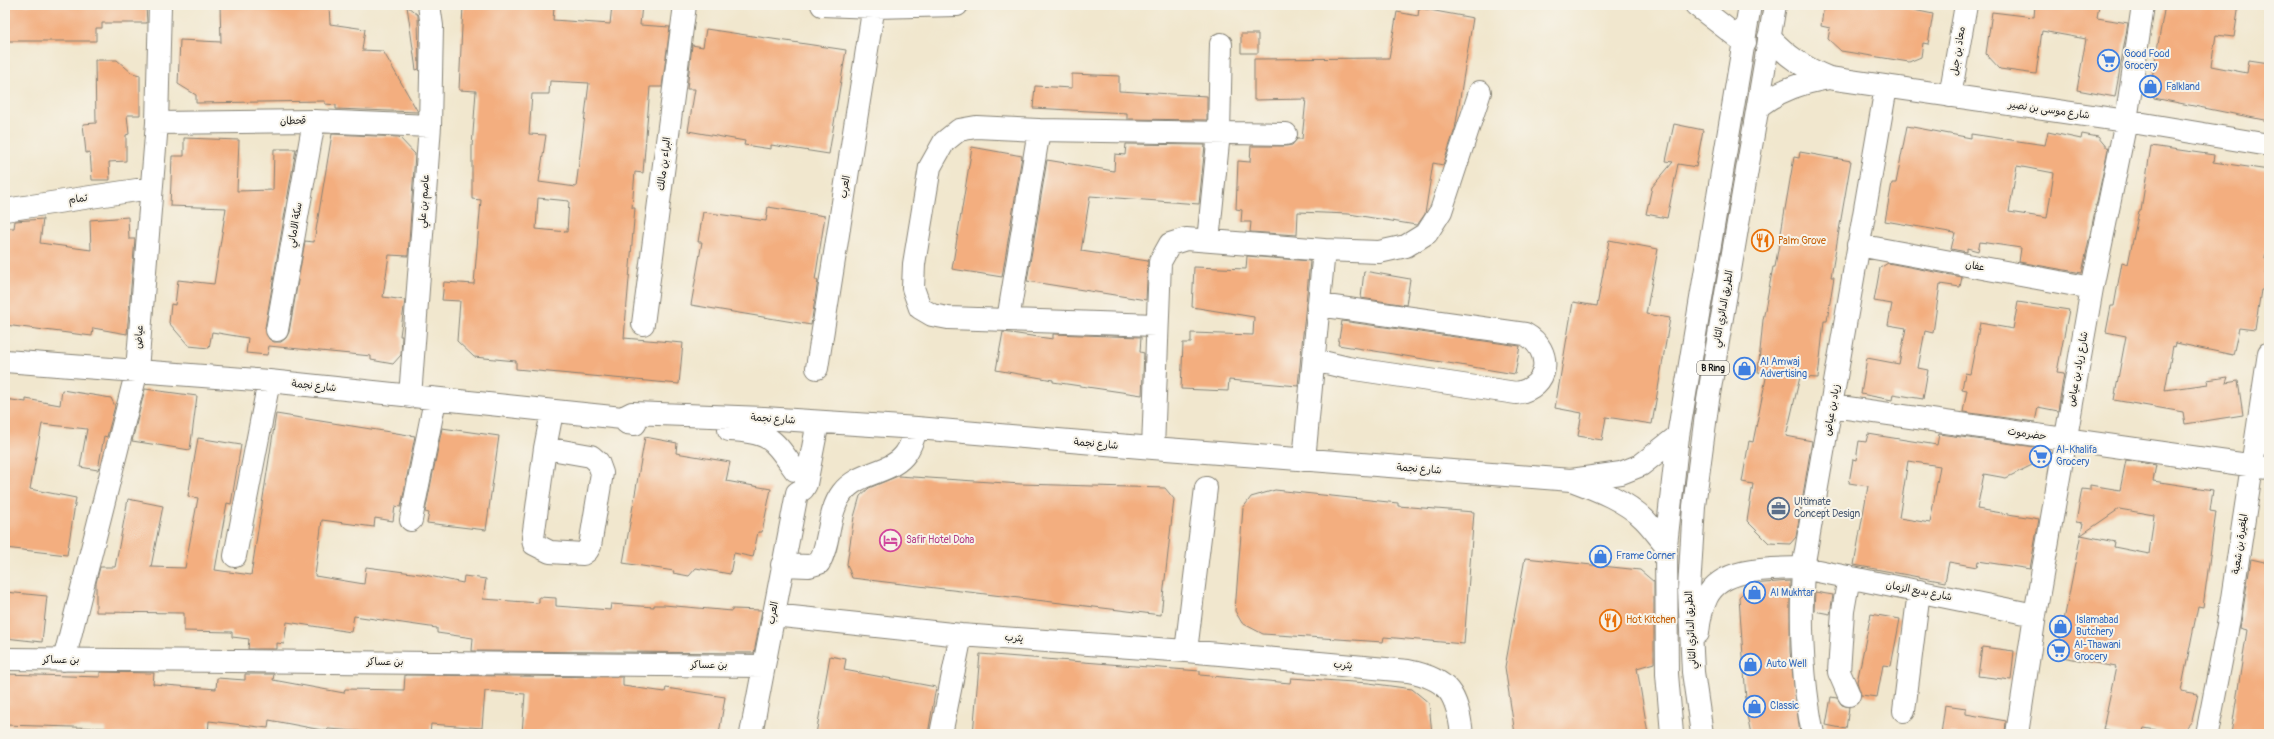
<svg xmlns="http://www.w3.org/2000/svg" width="2274" height="739" font-family="Pangolin,'Playpen Sans Arabic',sans-serif">
<style>
.building{fill:#f3ae7f;fill-rule:evenodd}
.lines{fill:none;stroke-linecap:round;stroke-linejoin:round}
.minor-casing{stroke:#868275;stroke-width:24}
.major-casing{stroke:#868275;stroke-width:24}
.minor{stroke:#fff;stroke-width:22}
.major{stroke:#fff;stroke-width:22}
.labels{text-anchor:middle;dominant-baseline:central;stroke-width:4;stroke-linejoin:round;paint-order:stroke}
.shield{fill:#f7f3e8;stroke:#5e5c59;stroke-width:1}
.shield-label{font-size:9px;font-weight:bold;fill:#1c1c1c}
.street-label{font-size:10px;fill:#1c1c1c;stroke:#f7f3e8}
.shop-label{font-size:10px;fill:#366cbe;stroke:#f7f3e8;text-anchor:start}
.food-label{font-size:10px;fill:#c56008;stroke:#f7f3e8;text-anchor:start}
.service-label{font-size:10px;fill:#4e5e75;stroke:#f7f3e8;text-anchor:start}
.hotel-label{font-size:10px;fill:#b23c85;stroke:#f7f3e8;text-anchor:start}
</style>
<rect width="100%" height="100%" fill="#f7f3e8"/>
<filter id="ink" filterUnits="userSpaceOnUse"><feTurbulence type="fractalNoise" baseFrequency=".025" numOctaves="2"/><feDisplacementMap in="SourceGraphic" scale="8" xChannelSelector="R" yChannelSelector="G"/><feConvolveMatrix kernelMatrix="1 2 1 2 8 2 1 2 1" color-interpolation-filters="sRGB"/></filter>
<filter id="wash" filterUnits="userSpaceOnUse"><feTurbulence type="fractalNoise" baseFrequency=".012" numOctaves="4" result="noise"/><feDisplacementMap in="SourceGraphic" scale="16" xChannelSelector="R" yChannelSelector="G"/><feGaussianBlur stdDeviation="0.9" result="paint"/><feColorMatrix in="noise" values="0 0 0 0 0 0 0 0 0 0 0 0 0 0 0 0 0 1.4 0 .05"/><feComposite in="paint" operator="in"/></filter>
<g filter="url(#wash)">
<rect width="100%" height="100%" fill="#f1e7ce"/>
<g id="blocks">
<path class="building" d="M5 5H146L147 23H102V28H96V41H5Z
M220 5H329L330 24 365 29 362 50 383 51 418 112 336 109V105L325 104V101L196 103V95L178 84 180 40 221 42Z
M463 5 554 7 553 20 610 24 612 5H642L640 25 670 27 662 87H650L643 173 635 172 632 208H635L624 338 683 343 679 384 516 369V361L474 357 457 341 460 301 442 300 444 282 474 284 481 200 472 199V147L476 91 459 90ZM550 81 589 83 576 187 539 182 546 135 529 134 532 94H549ZM538 198 569 201 567 232 536 229Z
M1824 5H1890L1933 14 1928 44 1923 43 1921 57 1909 62 1841 51 1828 39 1830 28 1821 26Z
M2035 5H2099L2097 18 2128 23 2115 97 2077 90 2086 39 2042 31 2036 74 2000 69 1986 54 1992 12 2034 17Z
M2165 5H2239L2234 37 2216 35 2211 66 2247 73 2249 60 2269 63V121L2154 98 2150 89Z
M407 6 418 15 419 69 416 70Z
M1419 8 1473 18 1455 129 1443 165 1433 163 1425 214 1418 224 1416 225 1349 214 1298 212 1297 235 1250 232 1251 222H1241L1242 210 1236 209 1238 161 1250 162 1251 146H1286L1292 145 1297 139H1302L1306 99 1254 100V59L1389 58 1397 12 1418 16Z
M706 29 846 50 829 154 771 145V149L744 145 745 141 688 131 695 89H687L692 45 703 47Z
M1241 34H1258V53H1241Z
M95 60H117L132 73 140 75V115H127L129 134 126 135V161L109 162 110 180H92L90 152 86 153 83 124 96 123Z
M1072 74 1119 76V91L1207 96V120L1127 119V113L1033 108 1035 86 1072 88Z
M1674 124 1703 130 1696 167 1678 164 1667 218 1646 214 1652 187 1673 162 1666 161Z
M1907 126 1971 138V134L2045 145 2048 132 2081 139 2082 134 2098 137 2108 149 2082 273 2019 262 2021 248 1980 242 1978 251 1967 248V252L1951 249 1955 233 1885 221 1892 183H1896ZM2017 166 2054 173 2047 218 2009 212Z
M332 134 399 137 415 154 408 256 389 255 383 297 405 300 400 336H402L401 355 393 364 371 360V356L269 346 267 355 246 353 248 338 212 332 209 348 189 346 169 323 171 304 175 305 178 280 214 284 226 208 170 206 172 156H184V138L239 140 237 191 273 190 274 149H296L265 328 269 339 274 342H281L286 338 289 332 305 241 314 242Z
M1126 144 1205 145 1199 204 1090 196 1081 251 1148 261 1146 300 1027 281 1047 160 1114 171 1115 154 1125 155Z
M2151 146 2214 155 2213 162 2269 170V236L2265 259 2268 260 2264 290H2261L2255 330 2239 328 2233 355 2176 343 2175 347 2173 346 2165 390 2208 384 2207 380 2228 377 2226 383 2238 381 2243 415 2185 424 2183 412 2114 400 2126 336 2106 332 2111 306H2114L2122 262 2128 264 2139 211H2141Z
M972 147 1022 156 1002 277 952 269Z
M1800 152 1851 161 1831 277H1834L1827 321H1824L1818 378 1800 377 1786 436 1812 441 1796 537 1790 544 1769 543 1747 521 1753 484 1742 482 1749 441 1753 442 1767 373 1758 372 1763 320 1773 267H1775L1794 157 1799 158Z
M768 207 825 216 815 280H818L811 325 691 305 702 242H698L703 212 766 221Z
M128 217 129 239H135L127 334 93 328 92 336 5 325V228H14L15 221 43 219 40 243 91 250 90 220Z
M1609 240 1658 249 1646 314 1670 318 1652 424 1606 417 1602 440 1578 436 1582 413 1555 408 1573 302 1597 306Z
M1247 256 1310 261 1298 386 1229 380 1228 391 1181 389 1183 343H1191V333L1253 335 1254 317 1192 307 1194 267 1246 269Z
M1888 263 1962 277 1960 287 1940 284 1933 333 1925 331 1918 368 1928 370 1923 399 1893 394 1892 400 1861 394 1867 358 1899 364 1906 328 1888 325 1892 304 1874 301 1880 268Z
M1364 271 1410 279 1406 305 1361 298Z
M2018 302 2069 310 2057 372 2064 373 2058 411 2038 407 2035 422 1963 412 1967 390 1962 389 1965 373 1970 374 1980 323 2013 329Z
M1342 321 1520 346 1515 374 1338 345Z
M1003 332 1053 339V334L1141 337 1140 352 1144 353 1142 395 1053 382V380L996 370Z
M145 389 197 396 190 450 132 441Z
M62 390 111 398 115 406 107 437 104 436 98 470 80 467 87 429 42 424 30 489 76 498 67 555 5 548V399L26 402V399L60 405Z
M276 414 415 436 401 507 395 506 393 521 375 518 374 527 322 520 315 576 364 584 366 567 420 574 463 583 464 576 486 579 483 599 539 603V597L556 598V606L610 610 611 604 654 607V605H664L732 611V609L762 610 754 653 472 651 473 638 437 633V628L354 616 351 632 287 622 284 644 277 643V649H248L249 639 232 637V632L184 631V613L96 612V583L100 567H115L128 499 163 506 151 567 185 568 198 498 188 496 198 438 241 445 231 504 227 503 215 570 251 575Z
M442 428 499 436 486 530 427 523 429 513 425 512Z
M1868 434 1937 445 1939 434 2035 447V449L2051 452 2050 456 2006 478 1984 474 1977 509 2039 519 2030 569 1978 561 1977 567 1949 562 1945 582 1854 565 1868 486 1849 483 1853 459 1856 460 1859 441 1866 442ZM1908 461 1940 466 1930 523 1899 518Z
M645 437 677 443 676 453 730 462 726 481 771 489 762 532H758L753 557 734 553 730 574 696 568 689 576 673 573 674 571 623 563Z
M2126 460 2156 465 2153 481 2213 490 2210 511 2216 512 2203 607 2198 606 2181 691 2198 694 2192 721 2181 734 2144 728 2142 734H2127L2103 729 2116 667 2057 656 2083 523 2076 522 2082 489 2090 490V485L2120 490ZM2119 509 2154 515 2149 554 2114 547 2115 542 2081 535Z
M898 476 1021 484 1165 488 1174 499 1161 615 852 578 847 564 854 517 860 496 869 488Z
M1275 490 1398 503V506L1474 512 1464 644 1384 637 1383 642 1263 634 1242 623 1235 611 1243 508 1251 497Z
M1525 558 1640 570 1654 582V663L1637 668 1648 734H1515L1505 667Z
M2251 559 2269 563V734H2231L2247 630 2240 628Z
M1790 581V652L1800 734H1751L1747 715 1739 597 1752 584Z
M5 592 47 596 42 642 5 638Z
M1815 592 1833 595 1830 614 1814 611Z
M1871 614 1900 619 1891 666 1883 665 1877 697 1861 695 1857 682Z
M1982 647 2014 651 2011 680 1978 676Z
M980 654 1200 671V675L1290 683 1291 678 1369 683 1412 689 1429 703 1432 734H973Z
M830 656 846 659 844 670 936 687 928 734H816Z
M100 672 154 673 153 684 216 689 217 678 245 680V674H274L273 680 344 693 345 689 404 690 405 675 623 677V686L665 692 666 688 725 697 719 734 522 733 525 694 485 691 482 728 431 724 430 734H396L328 729 327 731 269 720 268 728 209 721 208 734 181 732V734H105L106 728 5 725V674L100 677Z
M1831 697 1837 698 1842 705 1849 707 1846 729 1826 725Z
M1945 705 1966 708V714L2006 721 2005 734H1941Z"/>
</g>
</g>
<g filter="url(#ink)">
<use href="#blocks" fill-opacity="0" stroke="#868275" stroke-width="1"/>
<g class="lines">
<defs>
<path id="minor" d="M822 5 874 7 957 5
M1696 5 1745 43
M1769 37C1787 56 1804 68 1829 78L2126 121 2269 145
M1950 96 1966 5
M1759 106C1781 89 1802 83 1829 78
M157 123 314 121 430 126
M1039 130 1286 134
M5 210 150 188
M1208 241 1219 133 1221 44
M1858 245 2092 288
M1008 320 1039 130 976 127 959 130 944 142 930 167 914 264 913 288 920 308 932 315 948 318 1156 325
M643 324 685 5
M277 330 314 121
M1314 360 1348 368 1516 393C1550 388 1554 350 1525 334L1319 305
M5 361 269 381 622 418 627 423 635 424
M817 368 874 5
M410 397 430 126 432 26 429 5
M1833 406 2269 468
M622 418 632 413 764 418 917 428 1153 448 1571 480 1621 473 1641 465 1678 436
M729 430C770 432 772 438 795 470
M545 448 591 456 598 462 602 473 590 546 587 551 583 554 550 552 534 544 533 538 545 448 552 412
M1153 448 1160 262 1170 244 1186 239 1324 250
M1304 460 1324 250 1379 252 1406 246 1427 233 1441 211 1480 92
M1574 481C1598 490 1626 501 1644 519 1652 527 1659 537 1666 545
M411 520 435 400
M235 556 269 381
M782 565 809 566 819 563C831 542 827 513 842 493 858 471 892 474 906 453 911 446 914 436 917 428
M1803 568 2035 615
M1849 577 1843 611 1839 672 1849 695
M773 615 961 635 1186 651 1408 671C1449 679 1457 694 1462 734
M1186 651 1206 488
M5 659 764 666
M64 660 137 370 157 123 160 5
M1904 711 1919 591
M751 734 797 493 803 489 806 484 818 422
M941 734 961 635
M1813 734C1802 679 1800 624 1803 568L1886 87
M2017 734 2035 615 2092 288 2126 121 2143 5
M2207 734 2228 625 2269 353"/>
<path id="major" d="M1698 633C1699 622 1702 607 1707 597 1722 566 1774 569 1803 568
M1672 734 1667 674 1666 545 1678 436 1750 5
M1702 734 1693 672 1689 589 1694 506 1708 400 1775 5"/>
</defs>
<use href="#minor" class="minor-casing"/>
<use href="#major" class="major-casing"/>
<use href="#minor" class="minor"/>
<use href="#major" class="major"/>
</g>
</g>
<defs>
<symbol id="supermarket-ring" viewBox="-11 -11 22 22"><circle r="9.5" fill="#f7f3e8" stroke="#3f7fe0" stroke-width="1.5"/><path d="M-6-5.5h2.5l.6 2H6L4.5 2H-2.5L-4.4-4H-6ZM-1.5 3.2a1.3 1.3 0 1 0 .1 0ZM3 3.2a1.3 1.3 0 1 0 .1 0Z" fill="#3f7fe0"/></symbol>
<symbol id="shop-ring" viewBox="-11 -11 22 22"><circle r="9.5" fill="#f7f3e8" stroke="#3f7fe0" stroke-width="1.5"/><path d="M-5-2.5h2.3a2.7 3.5 0 0 1 5.4 0H5L5.5 6h-11ZM-1.5-2.5h3a1.5 2.3 0 0 0-3 0Z" fill="#3f7fe0"/></symbol>
<symbol id="restaurant-ring" viewBox="-11 -11 22 22"><circle r="9.5" fill="#f7f3e8" stroke="#e8710a" stroke-width="1.5"/><path d="M-5-6h1v4h1v-4h1v4h1v-4h1v5L-1.5 .5V6h-2V.5L-5-1ZM5-6V6H3V1.5H1.5Q1.5-4 5-6Z" fill="#e8710a"/></symbol>
<symbol id="office-ring" viewBox="-11 -11 22 22"><circle r="9.5" fill="#f7f3e8" stroke="#5c6f8a" stroke-width="1.5"/><path d="M-6-3h4V-5.5h4V-3h4V5H-6ZM-1-4.5V-3h2v-1.5ZM-6 0V1H6V0Z" fill="#5c6f8a"/></symbol>
<symbol id="hotel-ring" viewBox="-11 -11 22 22"><circle r="9.5" fill="#f7f3e8" stroke="#d1479c" stroke-width="1.5"/><path d="M-6-4.5h1.5V1H6V5H4.5V3h-9V5H-6ZM-4 0a1.8 1.8 0 1 1 3.6 0ZM.5 0V-2.5h3Q6-2.5 6 0Z" fill="#d1479c"/></symbol>
</defs>
<g fill-rule="evenodd">
<use href="#supermarket-ring" x="2096" y="48" width="25" height="25"/>
<use href="#shop-ring" x="2138" y="74" width="25" height="25"/>
<use href="#restaurant-ring" x="1750" y="228" width="25" height="25"/>
<use href="#shop-ring" x="1732" y="356" width="25" height="25"/>
<use href="#supermarket-ring" x="2028" y="444" width="25" height="25"/>
<use href="#office-ring" x="1766" y="496" width="25" height="25"/>
<use href="#hotel-ring" x="878" y="528" width="25" height="25"/>
<use href="#shop-ring" x="1588" y="544" width="25" height="25"/>
<use href="#shop-ring" x="1742" y="580" width="25" height="25"/>
<use href="#restaurant-ring" x="1598" y="608" width="25" height="25"/>
<use href="#shop-ring" x="2048" y="614" width="25" height="25"/>
<use href="#supermarket-ring" x="2046" y="638" width="25" height="25"/>
<use href="#shop-ring" x="1738" y="652" width="25" height="25"/>
<use href="#shop-ring" x="1742" y="694" width="25" height="25"/>
</g>
<g class="labels">
<rect class="shield" x="1697" y="361" width="32" height="14" rx="3"/>
<g class="shield-label">
<text x="1713" y="368">B Ring</text>
</g>
<g class="street-label">
<text transform="translate(1958 51) rotate(-81)">معاذ بن جبل</text>
<text transform="translate(2049 110) rotate(8)">شارع موسى بن نصير</text>
<text transform="translate(293 121) rotate(-1)">قحطان</text>
<text transform="translate(664 164) rotate(-83)">البراء بن مالك</text>
<text transform="translate(845 187) rotate(-81)">العرب</text>
<text transform="translate(78 199) rotate(-8)">تمام</text>
<text transform="translate(424 201) rotate(-86)">عاصم بن علي</text>
<text transform="translate(295 225) rotate(-80)">سكة الاماني</text>
<text transform="translate(1975 266) rotate(10)">عفان</text>
<text transform="translate(1723 309) rotate(-80)">الطريق الدائري الثاني</text>
<text transform="translate(139 337) rotate(-86)">عياض</text>
<text transform="translate(2078 369) rotate(-80)">شارع زياد بن عياض</text>
<text transform="translate(314 386) rotate(6)">شارع نجمة</text>
<text transform="translate(1832 410) rotate(-80)">زياد بن عياض</text>
<text transform="translate(773 419) rotate(4)">شارع نجمة</text>
<text transform="translate(2027 434) rotate(8)">حضرموت</text>
<text transform="translate(1096 444) rotate(5)">شارع نجمة</text>
<text transform="translate(1419 469) rotate(4)">شارع نجمة</text>
<text transform="translate(2240 544) rotate(-82)">المغيرة بن شعبة</text>
<text transform="translate(1919 591) rotate(11)">شارع بديع الزمان</text>
<text transform="translate(773 613) rotate(-80)">العرب</text>
<text transform="translate(1691 630) rotate(-93)">الطريق الدائري الثاني</text>
<text transform="translate(1014 638) rotate(4)">يثرب</text>
<text x="61" y="660">بن عساكر</text>
<text x="385" y="662">بن عساكر</text>
<text x="709" y="665">بن عساكر</text>
<text transform="translate(1343 665) rotate(5)">يثرب</text>
</g>
<g class="shop-label">
<text x="2124" y="54">Good Food<tspan x="2124" dy="12">Grocery</tspan></text>
<text x="2166" y="87">Falkland</text>
<text x="1760" y="362">Al Amwaj<tspan x="1760" dy="12">Advertising</tspan></text>
<text x="2056" y="450">Al-Khalifa<tspan x="2056" dy="12">Grocery</tspan></text>
<text x="1616" y="556">Frame Corner</text>
<text x="1770" y="593">Al Mukhtar</text>
<text x="2076" y="620">Islamabad<tspan x="2076" dy="12">Butchery</tspan></text>
<text x="2074" y="645">Al-Thawani<tspan x="2074" dy="12">Grocery</tspan></text>
<text x="1766" y="664">Auto Well</text>
<text x="1770" y="706">Classic</text>
</g>
<g class="food-label">
<text x="1778" y="241">Palm Grove</text>
<text x="1626" y="620">Hot Kitchen</text>
</g>
<g class="service-label">
<text x="1794" y="502">Ultimate<tspan x="1794" dy="12">Concept Design</tspan></text>
</g>
<g class="hotel-label">
<text x="906" y="540">Safir Hotel Doha</text>
</g>
</g>
<rect width="2274" height="739" fill="none" stroke="#f7f3e8" stroke-width="20"/>
</svg>
